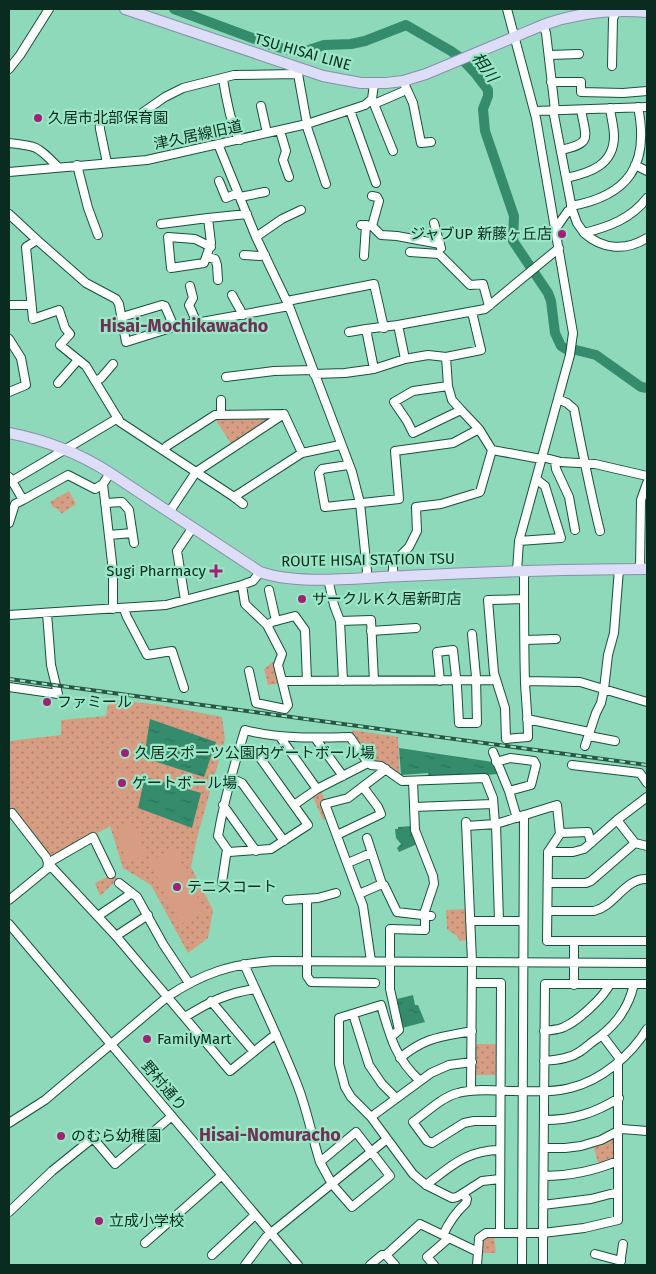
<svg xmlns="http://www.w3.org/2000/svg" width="656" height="1274" font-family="'Fira Sans','Noto Sans JP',sans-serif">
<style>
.park{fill:url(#park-dots)}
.pitch{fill:#d69d83}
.water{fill:url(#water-ripples)}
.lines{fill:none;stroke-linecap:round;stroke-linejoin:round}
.river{stroke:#348c6c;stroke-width:10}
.minor-casing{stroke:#16523d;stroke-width:10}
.major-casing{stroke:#8690a9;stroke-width:12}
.minor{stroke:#fff;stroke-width:8}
.major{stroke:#deddf8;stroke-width:10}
.rail-casing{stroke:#2a5645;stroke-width:4}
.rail{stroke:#9ae6c6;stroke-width:2;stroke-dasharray:5.5;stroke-linecap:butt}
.poi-dot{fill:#9f2074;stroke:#9ae6c6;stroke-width:2}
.labels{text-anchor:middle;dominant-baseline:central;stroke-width:4.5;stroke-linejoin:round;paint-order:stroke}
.street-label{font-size:15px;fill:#0a2b1f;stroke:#9ae6c6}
.poi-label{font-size:15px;fill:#0a2b1f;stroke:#9ae6c6;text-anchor:start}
.water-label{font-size:16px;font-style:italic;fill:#023726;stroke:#9ae6c6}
.quarter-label{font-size:18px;font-weight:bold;fill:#6f3156;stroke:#9ae6c6}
</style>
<defs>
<pattern id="park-dots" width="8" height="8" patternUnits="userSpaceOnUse" patternTransform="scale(1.25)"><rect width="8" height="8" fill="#d69d83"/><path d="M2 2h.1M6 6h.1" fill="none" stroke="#ac806b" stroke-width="1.8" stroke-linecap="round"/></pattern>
<pattern id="water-ripples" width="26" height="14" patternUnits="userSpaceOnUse" patternTransform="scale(1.25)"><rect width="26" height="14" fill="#348c6c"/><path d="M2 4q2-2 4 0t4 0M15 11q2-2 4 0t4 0" fill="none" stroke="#2a7358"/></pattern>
</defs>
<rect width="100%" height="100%" fill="#8dd9b9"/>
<path class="park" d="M269 417 270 421 232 445 215 419Z
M69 491 76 504 61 514 58 509 53 507 50 502Z
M273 662H275L280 683 268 685 264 669Z
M109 699 160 705 222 717 225 739 197 838 191 867 213 910 208 938 188 953 151 885 123 868 110 826 50 860 9 813V741L61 735V720L106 716Z
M353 730 398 737 400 778 370 761 351 734Z
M321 790 325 801 328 818 323 820 312 795Z
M114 874 117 880 100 896 95 883Z
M465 909 467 911 468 940 459 941 458 937 447 929 446 910Z
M474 1044H499V1075H474Z
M615 1136 616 1158 599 1166 593 1145Z
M486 1236H494L496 1253H481V1240Z"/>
<path class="pitch" d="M118 741 135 743 132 764 115 762Z
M116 771 131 774 127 794 114 792Z
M133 823 146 854 128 863 115 831Z
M175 849 205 913 180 924 149 861Z"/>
<path class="water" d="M150 719 216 742 204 777 144 758Z
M399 748 493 762 498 774 429 778 428 773 401 775Z
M145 777 201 793 192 828 138 808Z
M412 826 416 841 415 845 399 852 397 848 401 844 396 838 395 829H398V827Z
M413 995 415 1005H418L425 1022 402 1028 397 999Z"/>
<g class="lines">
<path class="river" d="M174 9 274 46 300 53 324 45 351 44 365 41 406 25 451 51 462 59 475 73 488 90V96L483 109 485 131 514 216 513 241 548 293 551 301 555 333 561 346 566 349 576 350 596 355 641 387 647 388"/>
<defs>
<path id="minor" d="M507 9 536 118 573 333 570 355 519 541 517 571
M543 25 546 33 555 110
M549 55 579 54
M612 66 613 19 616 11
M9 69 20 55 49 9
M223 79C225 92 232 131 240 140
M403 81 413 103 421 143 431 142
M551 82H581V92L623 93 647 91
M372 99 393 151
M374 104 402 92
M261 106 267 133
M350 110 376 183
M553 110 572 209 577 223 584 233C608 227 631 219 647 198
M535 111 647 107
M306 124 326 184
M280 131 286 151 283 160 289 177
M9 143C38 146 37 146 58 167
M218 144 256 237 289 306 352 472 360 503 367 571 366 577
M561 150C593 143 586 138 581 110
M107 163 100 129 99 115C114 118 125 120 141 115L142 113 165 97 183 88 234 75 298 74 307 124
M77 165 88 208 98 235
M635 165 647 171
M9 172 147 160 307 124 365 105 372 99 374 84
M566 178C590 173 614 165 614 136 614 127 611 117 610 108
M219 181 226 198 238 193
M240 197 265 192
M571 206C628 196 650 165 638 107
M9 214 37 240
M434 223 441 248
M161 224 208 218
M361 225 372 226 381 235 397 236 440 244
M372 226 379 201 377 197 372 196
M556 228 568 211 572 209
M584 233C603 250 626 251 647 238
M256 237 282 219 301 210
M211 247 195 239 168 237 171 268 204 263 211 243 208 218 247 214
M410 252 439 254 470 285 483 284 489 306
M244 255 259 256 265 255
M364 256 366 225
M207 257 215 259 217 265 218 280
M190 286 193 298 189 305 197 323
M232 295 243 315
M287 301 374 284 384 328
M9 305H31
M289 306 174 327 126 342 119 304 116 299 86 283 37 240 26 247 33 319 59 310 65 328 70 334 60 345 86 366 120 422 234 497 302 453 340 445
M122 317 162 305 165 306 174 327
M349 332 366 329
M9 339 21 358 26 385 9 392
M405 359 428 355 446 357
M374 369 405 359 398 325
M314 374 345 373 374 369 366 329 398 325 485 309 559 248
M226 377 274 371 313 370
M96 381 101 378 113 364
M58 383 78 360
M448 386 452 400 461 410
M558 399 567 403 574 409C582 450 590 491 600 531
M221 415V400
M479 429 492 450 541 459
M164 450 167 446 215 415 284 414 302 453
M542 457 561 462 595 464 647 476
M555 461 556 469 569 497 575 530
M348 465 322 469 319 473 325 507 399 499 395 451 453 443 479 429 461 410 413 433 407 421 394 402 413 391 448 386 446 357 481 350 472 312
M110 473 103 484 113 571V609
M9 477 12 481 118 418
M12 481 23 500 68 475 95 489 103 484
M234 497 243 504
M105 503 122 502 129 510 134 543
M170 511 196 472 284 414
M9 523 15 504 23 500
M109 535 132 533
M519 541 561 538 545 486 536 479
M640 569 641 500 647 483
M524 571C524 608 524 646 525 683 526 701 528 719 528 737L506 739 505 708 494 673 488 600 524 599
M393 576V563L409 547 417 531 416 507 441 504 480 492 492 450
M328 579 334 605 340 621 343 681
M242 585 245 604 267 625 282 654 278 665 288 705 285 709 256 703 249 671
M269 590 276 621
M185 600 177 551 193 527
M124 609 127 617 147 655 172 651 184 688
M9 615 166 605 242 585 253 581 260 572
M340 621 371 620 374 681
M267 625 272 622 295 616 305 630 307 681
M371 631 416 628
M525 640 556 639
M282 681 496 680
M440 681 437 652 453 650 457 686 459 723H477L476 677 472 634
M525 681 580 682 647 702
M9 687 58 694 51 665 47 613
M527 719 589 732
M589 736 615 741
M280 737 317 789
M315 738 343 776
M585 746 596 713 601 703 604 689 608 655 614 633 619 569
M239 749 258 755 308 825 271 849 229 852 218 836C224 800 234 765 245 730 279 739 315 738 350 737L368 763 371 765 381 766 402 781 485 778 493 798 495 824
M493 752 509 791
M496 762 510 758 534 761 536 765 531 785 509 791 517 818
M572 765 640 773 647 783
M230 778 242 783 284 841
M223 805 256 851
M294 805 317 789 368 763
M414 807 493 804
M12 813 46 857 48 863 116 936 230 1071 276 1034
M466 822 472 962 471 1091
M466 826 496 824 557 805 560 834 548 852
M560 833 588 832 591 843
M337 835 381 814 378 807 363 787
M367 838 382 884 384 885 397 912 431 916
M635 843 647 846
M348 863 371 853
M222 882 227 849
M119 883 137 897 163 944 189 983
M548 883H586L591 881 635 843 617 820
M359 894 382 884
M307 899V976L311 982 375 983
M9 900 47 869 48 863 93 837 111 874
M287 900 318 898 336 893
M548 911H594C615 906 625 878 647 879
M98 916 132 893
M470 921H499L496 824
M499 921H523
M9 924 298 1265
M116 936 148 915
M574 941H647
M371 961 363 906 325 804 348 798 386 769
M244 964C262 1004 281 1043 297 1084 307 1109 312 1137 320 1162
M472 983H501L500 1233
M574 985V941H547L548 852H573L584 849 617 820 647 797
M211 1001 254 1052
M353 1014 369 1065 382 1084 396 1098
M185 1017C209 1002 227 993 255 989
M544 1031C551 1030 558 1030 564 1027 578 1021 603 998 610 984
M602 1035 620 1059
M391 1037 399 1030 390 989V929L425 930V911L434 884 433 876 415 830 413 781
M400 1058C426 1037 440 1037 472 1031
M544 1061C552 1060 560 1060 568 1057 577 1055 584 1049 591 1043 613 1028 628 1011 634 984
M618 1062V1220L584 1228 543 1233 545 984H647
M420 1081C395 1058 390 1036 381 1005L339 1018V1064L345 1087 351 1097 371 1117 413 1174 426 1185 452 1198 457 1197 482 1181 500 1179
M371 1117 431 1073 449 1065 472 1062
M544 1120C573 1120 595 1113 619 1098
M500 1121H474L464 1123 432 1143 427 1141 413 1122C427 1112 442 1097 458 1093 475 1088 495 1091 512 1091 531 1091 551 1093 570 1088 601 1081 631 1055 647 1029
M9 1123 45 1100 167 997C203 973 231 964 274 961L647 963
M356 1132 390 1176 352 1207 332 1184 320 1162Z
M544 1148H565L581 1146 601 1140 622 1129 647 1131
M544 1176C570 1176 594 1171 618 1161
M426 1185C451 1166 467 1150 500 1150
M543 1205 591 1199 618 1192
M9 1212 52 1171 93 1138 115 1164 172 1116
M443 1235C449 1222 455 1213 466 1203L467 1199 463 1194
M145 1243 222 1175
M478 1252 479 1238 486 1233H543V1265
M595 1254 621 1261
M212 1255 255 1215
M245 1265 266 1237 387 1139
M370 1265 382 1255H386
M395 1265 386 1255 420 1224 478 1252 477 1265
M434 1265 427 1257 449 1238
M522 1265 524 815
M620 1265 623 1244"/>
<path id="major" d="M125 9 323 76 361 83H386L403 81 426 74 543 25C576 13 612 9 647 12
M9 433C45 440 79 453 110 473L260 572C299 586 362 577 404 576 485 572 566 569 647 569"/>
</defs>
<use href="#minor" class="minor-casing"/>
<use href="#major" class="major-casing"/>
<use href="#minor" class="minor"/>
<use href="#major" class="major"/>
<defs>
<path id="rail" d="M9 679 647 765"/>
</defs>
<use href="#rail" class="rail-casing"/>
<use href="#rail" class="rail"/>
</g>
<g class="poi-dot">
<circle cx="38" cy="118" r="5"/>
<circle cx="562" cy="234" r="5"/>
<path d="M213.5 563.5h5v5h5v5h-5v5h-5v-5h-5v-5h5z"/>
<circle cx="302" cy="599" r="5"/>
<circle cx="47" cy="702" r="5"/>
<circle cx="125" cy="753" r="5"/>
<circle cx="122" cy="783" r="5"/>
<circle cx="177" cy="887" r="5"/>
<circle cx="147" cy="1039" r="5"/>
<circle cx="61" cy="1136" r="5"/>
<circle cx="99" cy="1221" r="5"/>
</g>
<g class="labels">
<g class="street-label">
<text transform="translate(303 52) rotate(16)">TSU HISAI LINE</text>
<text transform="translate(198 135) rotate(-12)">津久居線旧道</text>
<text transform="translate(368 560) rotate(-1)">ROUTE HISAI STATION TSU</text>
<text transform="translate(164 1086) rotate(50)">野村通り</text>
</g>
<g class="poi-label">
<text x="48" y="118">久居市北部保育園</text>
<text x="552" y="234" text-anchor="end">ジャブUP 新藤ヶ丘店</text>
<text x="206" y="571" text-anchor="end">Sugi Pharmacy</text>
<text x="312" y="599">サークルＫ久居新町店</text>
<text x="57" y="702">ファミール</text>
<text x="135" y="753">久居スポーツ公園内ゲートボール場</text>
<text x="132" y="783">ゲートボール場</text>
<text x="187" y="887">テニスコート</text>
<text x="157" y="1039">FamilyMart</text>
<text x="71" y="1136">のむら幼稚園</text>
<text x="109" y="1221">立成小学校</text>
</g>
<g class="water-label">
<text transform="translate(485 67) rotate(54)">相川</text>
</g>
<g class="quarter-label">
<text x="184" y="326">Hisai-Mochikawacho</text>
<text x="270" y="1135">Hisai-Nomuracho</text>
</g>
</g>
<rect width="656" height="1274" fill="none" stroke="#0a2b1f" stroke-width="20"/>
</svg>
